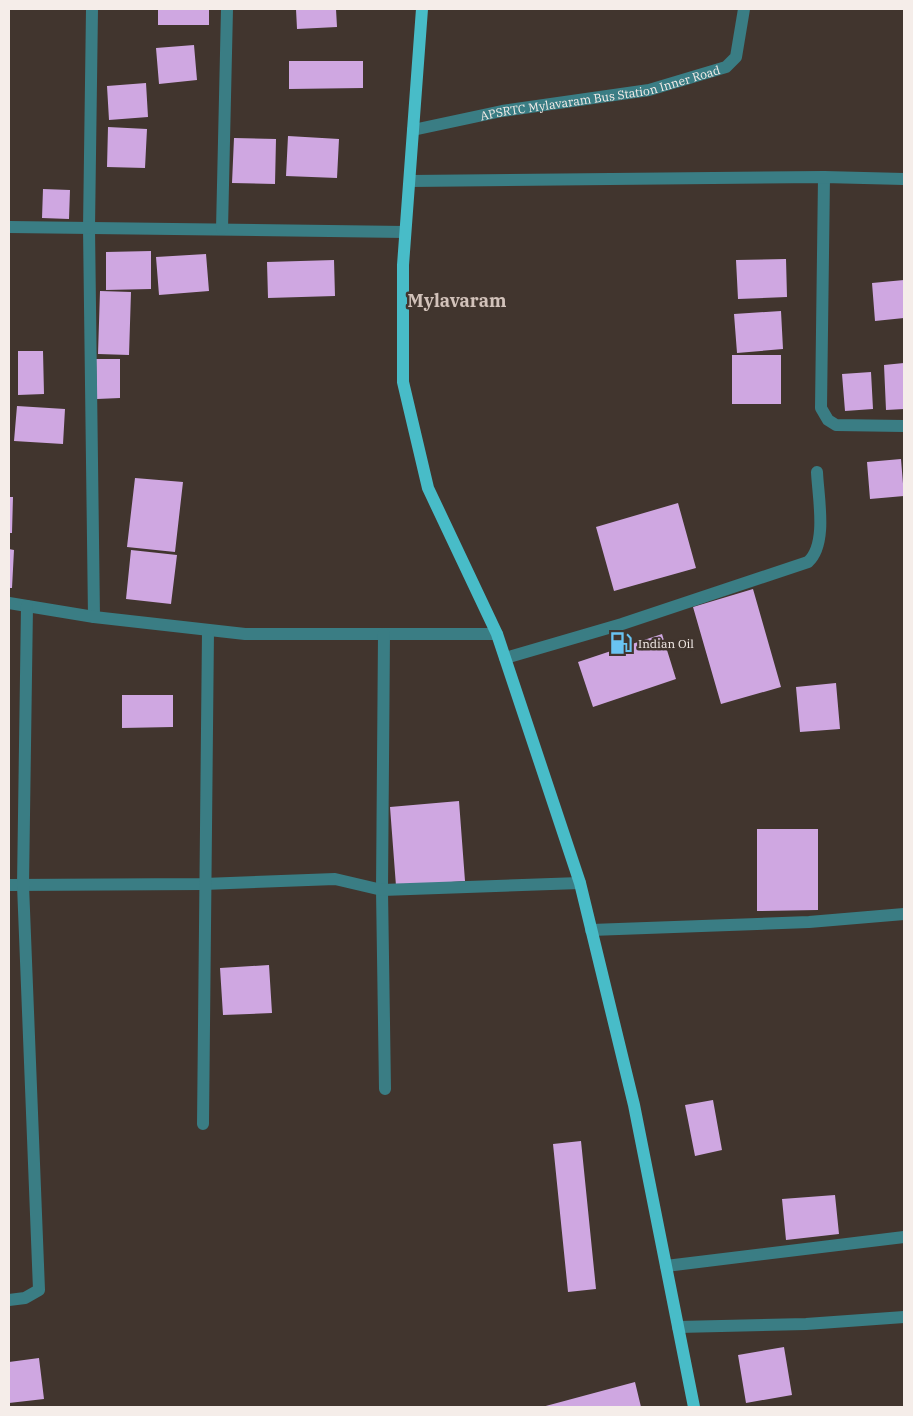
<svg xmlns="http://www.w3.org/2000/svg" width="913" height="1416" font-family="'IBM Plex Serif',serif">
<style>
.building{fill:#cfa7e1}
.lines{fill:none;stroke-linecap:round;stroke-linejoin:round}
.minor{stroke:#3a7d84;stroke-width:12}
.major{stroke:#48bcc8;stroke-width:12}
.labels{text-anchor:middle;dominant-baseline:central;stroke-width:5;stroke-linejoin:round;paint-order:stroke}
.street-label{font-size:12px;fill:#f5ede9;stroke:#41352e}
.poi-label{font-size:12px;fill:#f5ede9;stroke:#41352e;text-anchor:start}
.district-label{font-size:18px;font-weight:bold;fill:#d2c2ba;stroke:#41352e}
</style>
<rect width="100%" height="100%" fill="#41352e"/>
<path class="building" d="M158 9H209V25H158Z
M296 9H336L337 27 297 29Z
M194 45 197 80 159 84 156 48Z
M289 61H363V88L289 89Z
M146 83 148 117 109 120 107 86Z
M108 127 147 129 145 168 107 167Z
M288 136 339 139 337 178 286 176Z
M234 138 276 139 275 184 232 183Z
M43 189 70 190 69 219 42 218Z
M151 251V289L106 290V252Z
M206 254 209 291 159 295 156 257Z
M786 259 787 297 738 299 736 260Z
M334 260 335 296 268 298 267 262Z
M904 280V318L875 321 872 283Z
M100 291 131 292 129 355 98 354Z
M781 311 783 349 737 353 734 314Z
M18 351H43L44 394 18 395Z
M732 355H781V404H732Z
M96 359H120V398L97 399Z
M904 363V409L886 410 884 365Z
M871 372 873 409 845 411 842 374Z
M17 406 65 409 63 444 14 441Z
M901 459 904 496 870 499 867 462Z
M135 478 183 482 175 552 127 547Z
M9 497H13L12 533H9Z
M678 503 696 568 614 591 596 527Z
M9 549 14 550 12 588H9Z
M131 550 177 555 171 604 126 599Z
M753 589 781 687 721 704 693 607Z
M662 634 676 679 593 707 578 662Z
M836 683 840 729 800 732 796 687Z
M122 695H173V727L122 728Z
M459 801 465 881 396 886 390 807Z
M757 829H818V910L757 911Z
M269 965 272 1013 223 1015 220 968Z
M713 1100 722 1150 695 1156 685 1105Z
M581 1141 596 1289 568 1292 553 1144Z
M835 1195 839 1234 786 1240 782 1199Z
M784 1347 792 1395 746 1403 738 1355Z
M39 1358 44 1399 9 1403V1362Z
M635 1382 641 1407H542Z"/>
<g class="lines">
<g class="minor">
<path d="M92 9 89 228 94 617"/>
<path id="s1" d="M413 130 502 111 649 90 726 67 736 57 744 9"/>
<path d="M824 177 821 408 828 420 836 425 904 426"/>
<path d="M410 181 824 177 904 179"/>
<path d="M9 227 405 232"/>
<path d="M222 229 227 9"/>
<path d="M9 603 94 617 245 634H497"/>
<path d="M384 634 382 890 385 1089"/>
<path d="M505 658 622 624 808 562C828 544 818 497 817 472"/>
<path d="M9 885 204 884 335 879 382 890 580 883"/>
<path d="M591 930 809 922 904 914"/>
<path d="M203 1124 208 631"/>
<path d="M666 1266 904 1237"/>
<path d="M9 1300 25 1298 39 1290 23 885 27 606"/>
<path d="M678 1327 806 1324 904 1317"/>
</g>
<path class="major" d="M422 9 403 265V382L428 488 497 634 580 883 634 1105 694 1407"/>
</g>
<defs>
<symbol id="fuel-bare" viewBox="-9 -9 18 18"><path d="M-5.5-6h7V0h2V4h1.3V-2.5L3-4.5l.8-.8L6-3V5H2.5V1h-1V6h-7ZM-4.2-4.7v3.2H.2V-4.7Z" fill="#69c3f1" stroke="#41352e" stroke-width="2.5" paint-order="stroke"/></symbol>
</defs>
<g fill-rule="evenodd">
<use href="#fuel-bare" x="605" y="627" width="32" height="32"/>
</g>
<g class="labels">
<g class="street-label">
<text stroke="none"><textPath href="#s1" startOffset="191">APSRTC Mylavaram Bus Station Inner Road</textPath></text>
</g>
<g class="poi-label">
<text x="638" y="643">Indian Oil</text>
</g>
<g class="district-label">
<text x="457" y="300">Mylavaram</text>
</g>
</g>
<rect width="913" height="1416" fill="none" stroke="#f5ede9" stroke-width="20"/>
</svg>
